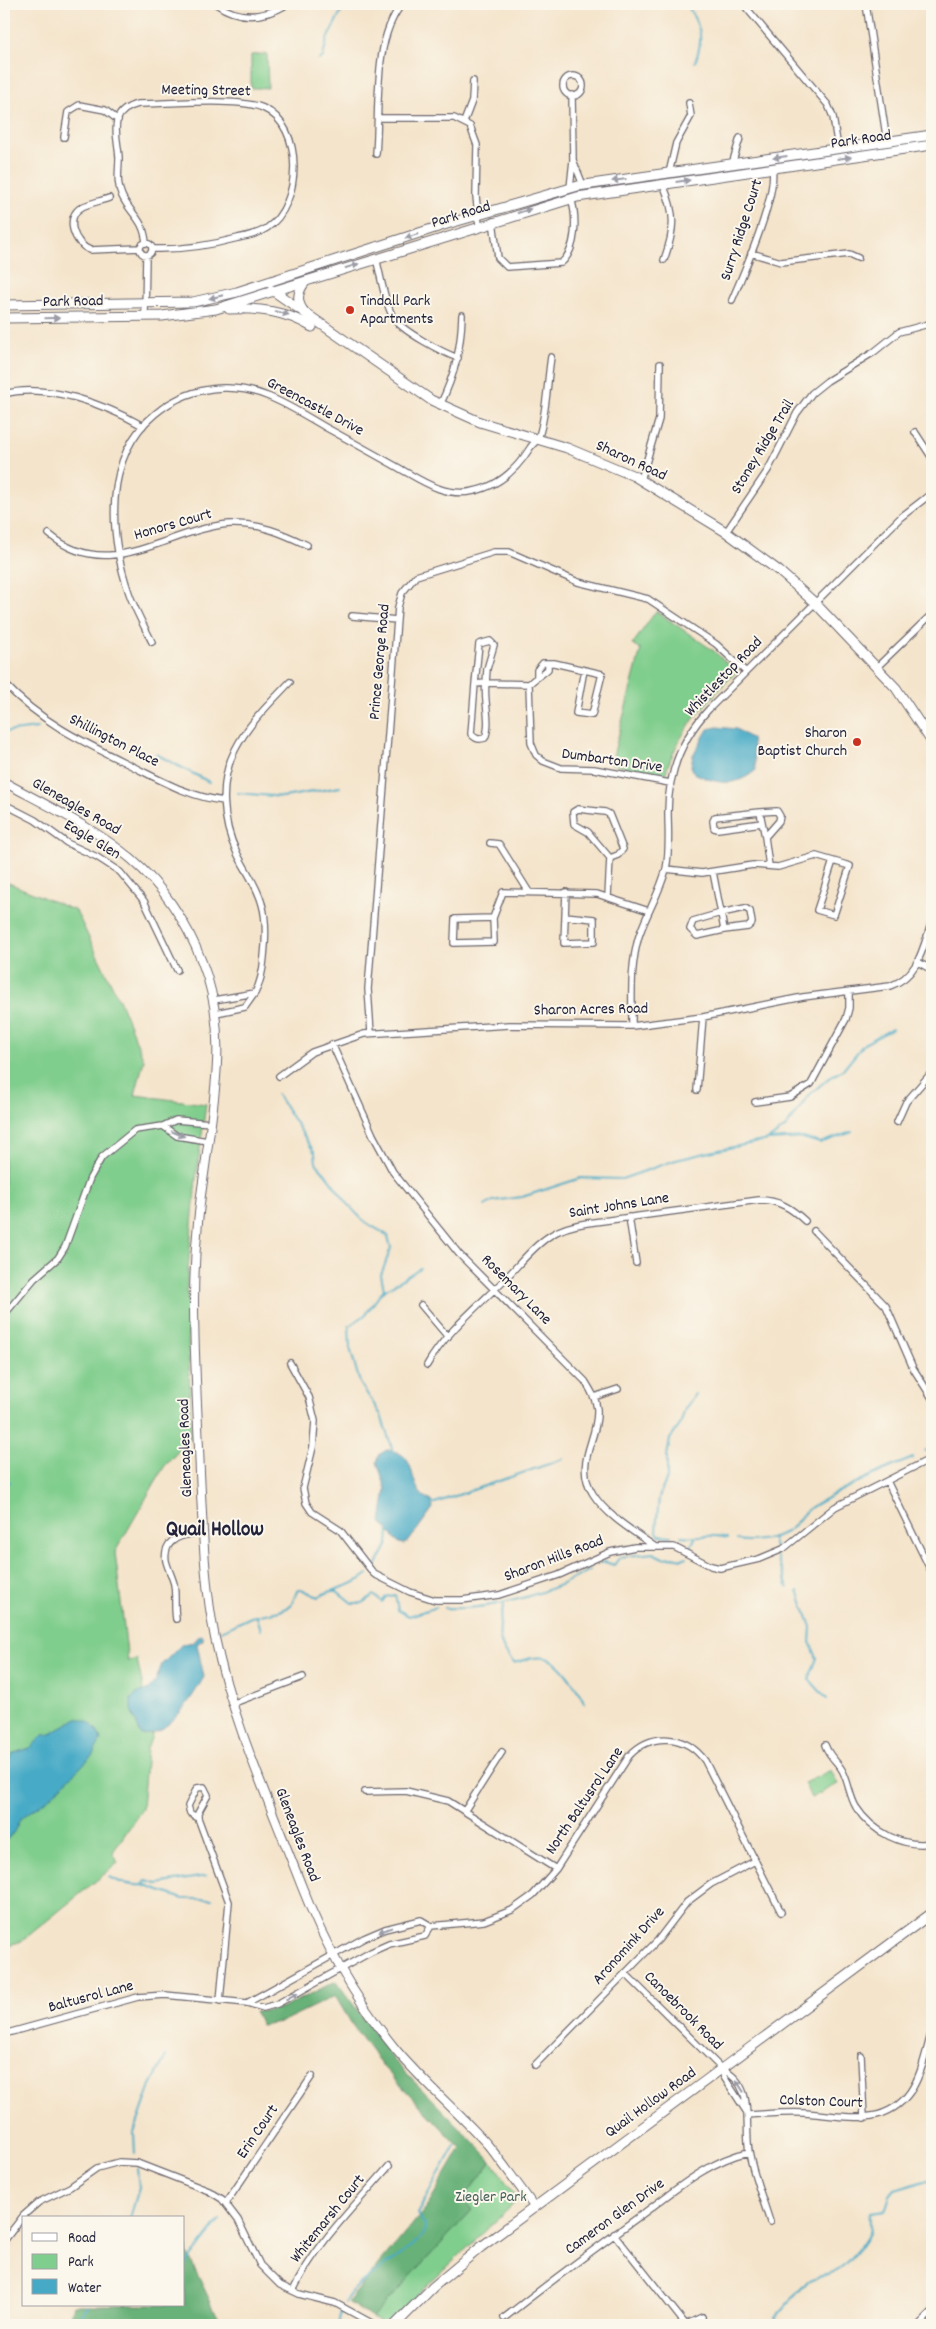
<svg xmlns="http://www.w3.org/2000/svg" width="936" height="2329" font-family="Dekko,sans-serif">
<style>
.green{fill:#80ce8d;stroke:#517864}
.forest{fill:#68b178;stroke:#456a5a}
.water{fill:#46aac6;stroke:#346680}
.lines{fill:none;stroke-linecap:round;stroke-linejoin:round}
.stream{stroke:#46aac6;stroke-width:2}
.minor-casing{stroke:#6c666d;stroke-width:8}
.tertiary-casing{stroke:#6c666d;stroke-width:10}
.secondary-casing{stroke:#6c666d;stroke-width:11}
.minor{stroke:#fff;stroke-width:5.5}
.tertiary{stroke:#fff;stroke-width:8}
.secondary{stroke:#fff;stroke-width:9}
.oneway{fill:#9c9ca7}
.poi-dot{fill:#c8321e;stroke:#fbf7ec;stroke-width:2}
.labels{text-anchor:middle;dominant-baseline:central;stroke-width:4;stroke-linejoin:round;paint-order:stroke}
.street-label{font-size:16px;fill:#22223b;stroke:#fbf7ec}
.poi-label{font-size:16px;fill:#22223b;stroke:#fbf7ec;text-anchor:start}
.park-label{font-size:16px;fill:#435e58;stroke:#fbf7ec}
.district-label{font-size:21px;font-weight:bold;fill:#22223b;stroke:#fbf7ec}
</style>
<rect width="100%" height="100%" fill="#fbf7ec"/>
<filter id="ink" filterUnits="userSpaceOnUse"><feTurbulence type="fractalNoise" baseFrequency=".02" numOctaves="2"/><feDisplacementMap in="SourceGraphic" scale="10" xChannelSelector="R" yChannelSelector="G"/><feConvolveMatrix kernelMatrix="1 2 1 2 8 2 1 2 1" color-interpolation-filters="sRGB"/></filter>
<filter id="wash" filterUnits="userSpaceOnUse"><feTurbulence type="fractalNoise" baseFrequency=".0096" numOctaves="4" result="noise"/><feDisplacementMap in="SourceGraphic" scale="20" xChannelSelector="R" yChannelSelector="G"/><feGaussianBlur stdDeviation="1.12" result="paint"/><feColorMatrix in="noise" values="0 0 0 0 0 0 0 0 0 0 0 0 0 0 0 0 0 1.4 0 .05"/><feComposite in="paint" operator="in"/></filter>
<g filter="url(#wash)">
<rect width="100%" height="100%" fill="#f4e4cb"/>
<path class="green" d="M267 54 268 88H251V55Z
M656 611 714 651 736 672C705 704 678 731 665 775L611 764 641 649 632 645Z
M4 881 76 911 121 1004 144 1060 135 1095 206 1104 196 1179 187 1283 191 1437 164 1467 115 1552 128 1661 137 1659 145 1697 161 1712 147 1749 142 1809 113 1852 118 1863 22 1941 4 1947Z
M831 1770 838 1784 811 1798 804 1783Z
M492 2161 518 2200 386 2325 372 2318 472 2210 463 2199Z"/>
<path class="forest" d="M336 1981 398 2065 492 2161 463 2199 472 2210 372 2318 348 2302 426 2208 461 2148 384 2068 353 2026 335 1996 281 2022 261 2025 255 2012 283 2008Z
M184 2247 187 2248V2253L217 2315 227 2325H62L69 2320 73 2305H184Z"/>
<path class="water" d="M717 727 736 729 752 739 756 770C735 788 717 784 694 773L691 766 693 755 708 729Z
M387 1450C418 1453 407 1478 422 1495 424 1497 429 1499 432 1501L433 1508 409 1541 404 1544 399 1543 381 1522 386 1489 377 1462 380 1454Z
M200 1635 203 1636V1640L197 1644 204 1677C192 1698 169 1736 141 1735L131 1710V1699L136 1694 149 1689 156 1680 162 1664 182 1644 194 1642Z
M77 1718C90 1721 97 1727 101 1740L92 1756 48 1799 20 1819 14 1832 4 1843V1773L10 1758 14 1753 30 1748 43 1735 51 1734Z"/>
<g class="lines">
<path class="stream" d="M687 4C700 27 705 36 695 62
M319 60 323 57 327 39 345 4
M4 732 37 728
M156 754 209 782
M238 793 284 797 340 787
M277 1094 315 1153 316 1163C333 1180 343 1202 361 1218 368 1226 379 1229 388 1236L391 1248 381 1275 384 1289 365 1315 349 1326 350 1348 360 1383 381 1415 393 1452
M768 1140 786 1127 809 1095 830 1077 843 1070 864 1044 892 1029
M485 1206 493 1201 522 1197 581 1178 622 1179 676 1160 714 1151 768 1140 803 1138 820 1143 852 1132
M382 1292 420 1268
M925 1451 932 1448
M4 1484 10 1482
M432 1504 563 1459
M671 1536 659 1535 656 1530 659 1497 667 1478V1456L670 1439 680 1425 685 1409 695 1394
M681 1536C697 1538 710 1533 727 1538
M772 1537 775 1548
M737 1540C752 1543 772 1539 786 1532 796 1527 800 1514 810 1508 842 1488 878 1472 913 1458
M690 1548 695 1538
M777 1557 788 1588
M600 1563 605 1562 614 1565 620 1557 653 1553 663 1558 672 1557 682 1559 687 1557
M375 1568 388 1544 389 1531
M332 1591H337L352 1603H362L374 1595 382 1602 386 1597 395 1595 398 1610 409 1616 437 1607
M798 1591 811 1627 810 1642 817 1658 809 1679 827 1699
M504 1604C498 1630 495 1643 514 1663 524 1660 535 1656 545 1658 560 1660 579 1691 585 1704
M445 1608C490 1611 551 1593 590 1570
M257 1617 261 1630
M221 1631 251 1617 280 1611 291 1606 297 1591 301 1589 318 1597C335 1587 351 1588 368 1574
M109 1877C120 1883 130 1886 143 1885L146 1881 157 1884 206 1876
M143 1885 183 1899H212
M135 2154 134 2133 151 2085 166 2056
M130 2218 139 2188 137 2169
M184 2266 220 2220
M345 2302C355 2277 429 2247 425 2225L417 2214 455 2145
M77 2325 88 2305
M338 2325 341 2311
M779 2325 775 2318 808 2281C816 2275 825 2277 833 2273 846 2266 863 2244 869 2232 871 2227 869 2219 870 2213L885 2211 890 2196 895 2190 932 2179"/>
</g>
</g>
<g filter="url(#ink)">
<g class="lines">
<defs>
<path id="minor" d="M216 4C239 20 264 18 288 4
M743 4 828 105 833 117 838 148
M866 4 887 142
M563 86a10 10 0 1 1 20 0a10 10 0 1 1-20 0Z
M572 95 573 160
M378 118H454L470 126 477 145 476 196 479 225
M464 122 472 101 473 81
M64 137 68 112 79 105 105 110 118 120
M376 154C380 108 372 41 402 4
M732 164 740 138
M669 173 676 143 691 116 689 103
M663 184C676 215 675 229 664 260
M570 188 573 160 583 185
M109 198C101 201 90 203 82 207 64 217 74 244 90 250L140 248
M493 221 498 258 507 267 561 263C577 250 577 217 571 198
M146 243C144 219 131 215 122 196 116 183 119 171 119 158 118 136 106 112 138 104 167 104 239 97 263 108 305 126 302 205 267 228 258 234 248 236 238 238 208 246 183 250 152 249
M140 249a6 6 0 1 1 12 0a6 6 0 1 1-12 0Z
M751 253 781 262 849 254 858 258
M376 258C381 277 384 301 393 317 401 331 444 353 458 358
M732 300C744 272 778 195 772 168
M145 316 146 255
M4 394C46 382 106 405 143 426
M440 405C455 375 461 348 462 315
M915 432 932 458
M641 480 659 419 660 364
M726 532 768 470 797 413 812 393 827 381 874 352 899 332 932 323
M49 534C109 585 167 529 230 524 259 523 282 533 307 545
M352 616 397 620
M152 642C144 626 135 610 129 593 109 535 103 457 155 414 174 398 198 389 222 388 261 386 292 408 325 427 349 440 374 454 399 468 422 481 446 498 474 491 499 486 517 469 530 448 532 444 538 441 539 436 547 411 547 382 551 357
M548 663H554L602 674 592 715 576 713 584 670
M878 666 932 614
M4 683C40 722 85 743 132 766 162 781 190 797 224 801
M475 684 471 734C476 739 478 740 485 738 492 722 483 700 486 683L475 684 479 644 490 641 494 645 487 669 486 683 529 684C536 677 542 675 548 669V663H543L537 670V676
M529 684 531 743 536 755 543 761 561 768 594 769 670 783
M4 804 35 820 67 843 97 857 120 872 144 901 177 970
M760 812 715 817 713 821 714 828 718 829 762 823
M765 837 760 812 777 811 780 816 779 821 765 837 769 866
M490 843 499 844 529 892
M666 869 702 873 753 865 778 867 816 856 850 866 834 915 817 910 833 861
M713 872 721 913 693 921 690 929 697 936 724 930 721 913 745 908 750 911 752 923 748 927 724 930
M608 897 610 858 588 832 574 824 573 812 578 809 605 812 609 814 623 849 618 855 610 858
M565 916 594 919V942L564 943 566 892
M493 918 455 919 454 943 494 942 493 918 503 892 597 894 649 911
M918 962 932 970
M255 993C261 982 263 970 264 957 266 939 267 921 262 904 257 885 245 870 237 853 222 822 219 781 235 750 248 724 270 703 290 682
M214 1000 255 993 245 1007 216 1013
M632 1026C632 996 630 965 639 936 647 912 660 893 666 869 670 850 668 831 668 812 668 773 682 738 709 709L901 517 932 493
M371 1033 368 989 398 607 402 593 416 576 494 552H509L578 582 648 599 716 644 746 672
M332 1044 373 1135 393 1172 459 1254 585 1381C590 1389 596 1398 597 1409 599 1439 573 1462 593 1494 607 1516 633 1531 654 1546
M279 1076 312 1052 364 1034 509 1025 632 1026 703 1017 803 997 890 986C919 976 923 947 932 921
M697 1090 703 1017
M755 1102 790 1097 811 1084 846 1019 849 1008V992
M897 1122 906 1102 932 1072
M208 1141 177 1136 163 1126 176 1120 211 1123
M629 1217 636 1263
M814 1231 886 1306 913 1368 932 1398
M421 1305 448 1337
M4 1315 34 1279 58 1258 65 1247 90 1178 102 1157 135 1130 163 1126
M290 1363 309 1397 315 1421 313 1447 303 1488 306 1503 312 1512 340 1530 374 1574 410 1592 435 1600H462L499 1595 559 1575 610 1552 635 1547H674L711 1566 720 1568 759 1559 783 1549 835 1507 932 1458
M427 1365C445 1333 478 1306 504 1280 519 1265 533 1246 551 1235 562 1228 574 1225 587 1223L759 1200C779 1200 791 1208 805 1221
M594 1397 618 1389
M887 1481 932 1573
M176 1619C174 1607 176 1595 174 1584 172 1576 168 1569 166 1561 162 1537 186 1534 203 1532
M234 1703 303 1677
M825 1745C830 1759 840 1763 844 1774 849 1785 850 1797 856 1807 872 1832 903 1848 932 1843
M365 1792 406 1791 448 1801 556 1869
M465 1810 502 1752
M198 1818 190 1813 188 1806 197 1788 204 1787 208 1795 198 1813V1818L229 1902 220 2001
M431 1926 484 1921 512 1910 533 1895 556 1869 629 1756C651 1732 686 1734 705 1761L781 1912
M625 1973 722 2069C756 2086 744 2121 749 2152 753 2175 763 2199 770 2222
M247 2003 364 1938 385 1929 421 1920 431 1926
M4 2034 138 1997 165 1995 247 2003 263 2008 277 2004 371 1952 389 1944 425 1936 431 1926
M861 2056 864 2118
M535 2065 658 1940 687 1902 711 1884 755 1861
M722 2069 724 2077 746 2111
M747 2115C766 2114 785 2112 804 2113 842 2115 884 2129 910 2092 922 2075 926 2050 932 2031
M226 2203 312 2076
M614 2234 686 2325
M4 2241 24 2215 39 2202 70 2187 97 2168 119 2162 137 2163 209 2191 222 2199 238 2220 260 2265 280 2285 299 2294 335 2303 375 2325
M293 2291C315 2244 355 2206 389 2166
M504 2318C550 2282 597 2247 644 2213 675 2190 710 2160 749 2152
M685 2325 702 2317
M919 2325 932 2312"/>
<path id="tertiary" d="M4 782C94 831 162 858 202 962 229 1030 214 1098 205 1167 198 1212 194 1257 194 1302 194 1359 198 1416 200 1473 203 1529 204 1584 215 1638 233 1723 271 1806 302 1887 325 1946 357 2002 397 2051 425 2084 458 2112 487 2144 504 2164 519 2186 535 2208"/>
<path id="secondary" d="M272 290 431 400 480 422 567 448 634 476 726 532 779 571 815 603 896 688 932 742
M4 305 193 302 237 292 447 224 578 186 932 135
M229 309C259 308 286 311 312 327
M305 313C296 303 297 291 306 281
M4 318 162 316 216 309 577 197 932 145
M395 2325 433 2287 481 2247 932 1913"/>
</defs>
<use href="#minor" class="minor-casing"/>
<use href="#tertiary" class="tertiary-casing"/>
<use href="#secondary" class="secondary-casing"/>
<use href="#minor" class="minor"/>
<use href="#tertiary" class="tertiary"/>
<use href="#secondary" class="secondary"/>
</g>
<defs><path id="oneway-solid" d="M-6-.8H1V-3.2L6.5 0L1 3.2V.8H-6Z" transform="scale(1.25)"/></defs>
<g class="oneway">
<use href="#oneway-solid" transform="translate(780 157) rotate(172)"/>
<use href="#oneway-solid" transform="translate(844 158) rotate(-8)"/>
<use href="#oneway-solid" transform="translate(619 180) rotate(172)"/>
<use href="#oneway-solid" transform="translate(683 181) rotate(-7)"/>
<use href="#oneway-solid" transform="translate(524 211) rotate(-18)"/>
<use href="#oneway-solid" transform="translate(412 236) rotate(162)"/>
<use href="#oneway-solid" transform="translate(352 266) rotate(-18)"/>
<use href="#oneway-solid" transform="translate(216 297) rotate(167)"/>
<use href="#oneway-solid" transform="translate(282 313) rotate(14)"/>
<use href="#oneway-solid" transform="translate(52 318) rotate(-1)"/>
<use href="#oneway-solid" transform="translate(178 1134) rotate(22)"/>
<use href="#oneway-solid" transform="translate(385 1930) rotate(160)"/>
<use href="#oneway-solid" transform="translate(292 1996) rotate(-29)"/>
<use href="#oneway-solid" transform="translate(740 2086) rotate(-122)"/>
</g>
</g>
<g class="poi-dot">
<circle cx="350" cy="310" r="5"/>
<circle cx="857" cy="742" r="5"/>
</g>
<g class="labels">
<g class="street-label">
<text transform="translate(206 91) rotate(1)">Meeting Street</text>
<text transform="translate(861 140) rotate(-8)">Park Road</text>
<text transform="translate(461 215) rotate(-17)">Park Road</text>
<text transform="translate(742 230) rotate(-72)">Surry Ridge Court</text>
<text transform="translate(73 302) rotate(-1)">Park Road</text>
<text transform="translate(315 407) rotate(28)">Greencastle Drive</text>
<text transform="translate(763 447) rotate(-59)">Stoney Ridge Trail</text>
<text transform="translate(631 461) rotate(25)">Sharon Road</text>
<text transform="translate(173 525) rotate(-16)">Honors Court</text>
<text transform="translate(380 662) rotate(-85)">Prince George Road</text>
<text transform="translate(724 677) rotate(-46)">Whistlestop Road</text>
<text transform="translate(114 741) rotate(27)">Shillington Place</text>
<text transform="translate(612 761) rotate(8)">Dumbarton Drive</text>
<text transform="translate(76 807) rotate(30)">Gleneagles Road</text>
<text transform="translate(92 840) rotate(31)">Eagle Glen</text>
<text transform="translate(591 1010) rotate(-1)">Sharon Acres Road</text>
<text transform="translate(619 1206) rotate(-9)">Saint Johns Lane</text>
<text transform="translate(516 1290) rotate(45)">Rosemary Lane</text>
<text transform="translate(186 1448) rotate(-92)">Gleneagles Road</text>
<text transform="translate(554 1559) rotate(-21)">Sharon Hills Road</text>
<text transform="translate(585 1801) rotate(-56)">North Baltusrol Lane</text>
<text transform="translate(297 1835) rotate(69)">Gleneagles Road</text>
<text transform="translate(629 1946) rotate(-48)">Aronomink Drive</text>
<text transform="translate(91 1997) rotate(-15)">Baltusrol Lane</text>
<text transform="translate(683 2011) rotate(45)">Canoebrook Road</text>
<text transform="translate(821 2102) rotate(2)">Colston Court</text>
<text transform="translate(651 2103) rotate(-36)">Quail Hollow Road</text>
<text transform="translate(258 2132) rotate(-56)">Erin Court</text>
<text transform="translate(615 2217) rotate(-36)">Cameron Glen Drive</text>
<text transform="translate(328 2219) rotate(-51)">Whitemarsh Court</text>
</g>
<g class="poi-label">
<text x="360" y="301">Tindall Park<tspan x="360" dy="18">Apartments</tspan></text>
<text x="847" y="733" text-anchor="end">Sharon<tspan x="847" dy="18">Baptist Church</tspan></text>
</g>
<g class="park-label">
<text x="491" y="2197">Ziegler Park</text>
</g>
<g class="district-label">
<text x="215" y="1531">Quail Hollow</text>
</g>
</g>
<rect width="936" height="2329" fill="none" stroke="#fbf7ec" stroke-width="20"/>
<rect x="22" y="2216" width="162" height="90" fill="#fbf7ec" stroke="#a4a2a5"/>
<rect x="32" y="2233" width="25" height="8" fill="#ffffff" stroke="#a4a2a5"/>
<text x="68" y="2242" font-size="15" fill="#22223b">Road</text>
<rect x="32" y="2254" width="25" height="15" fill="#80ce8d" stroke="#a4a2a5"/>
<text x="68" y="2266" font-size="15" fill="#22223b">Park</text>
<rect x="32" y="2279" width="25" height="15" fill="#46aac6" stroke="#a4a2a5"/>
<text x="68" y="2292" font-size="15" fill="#22223b">Water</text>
</svg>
